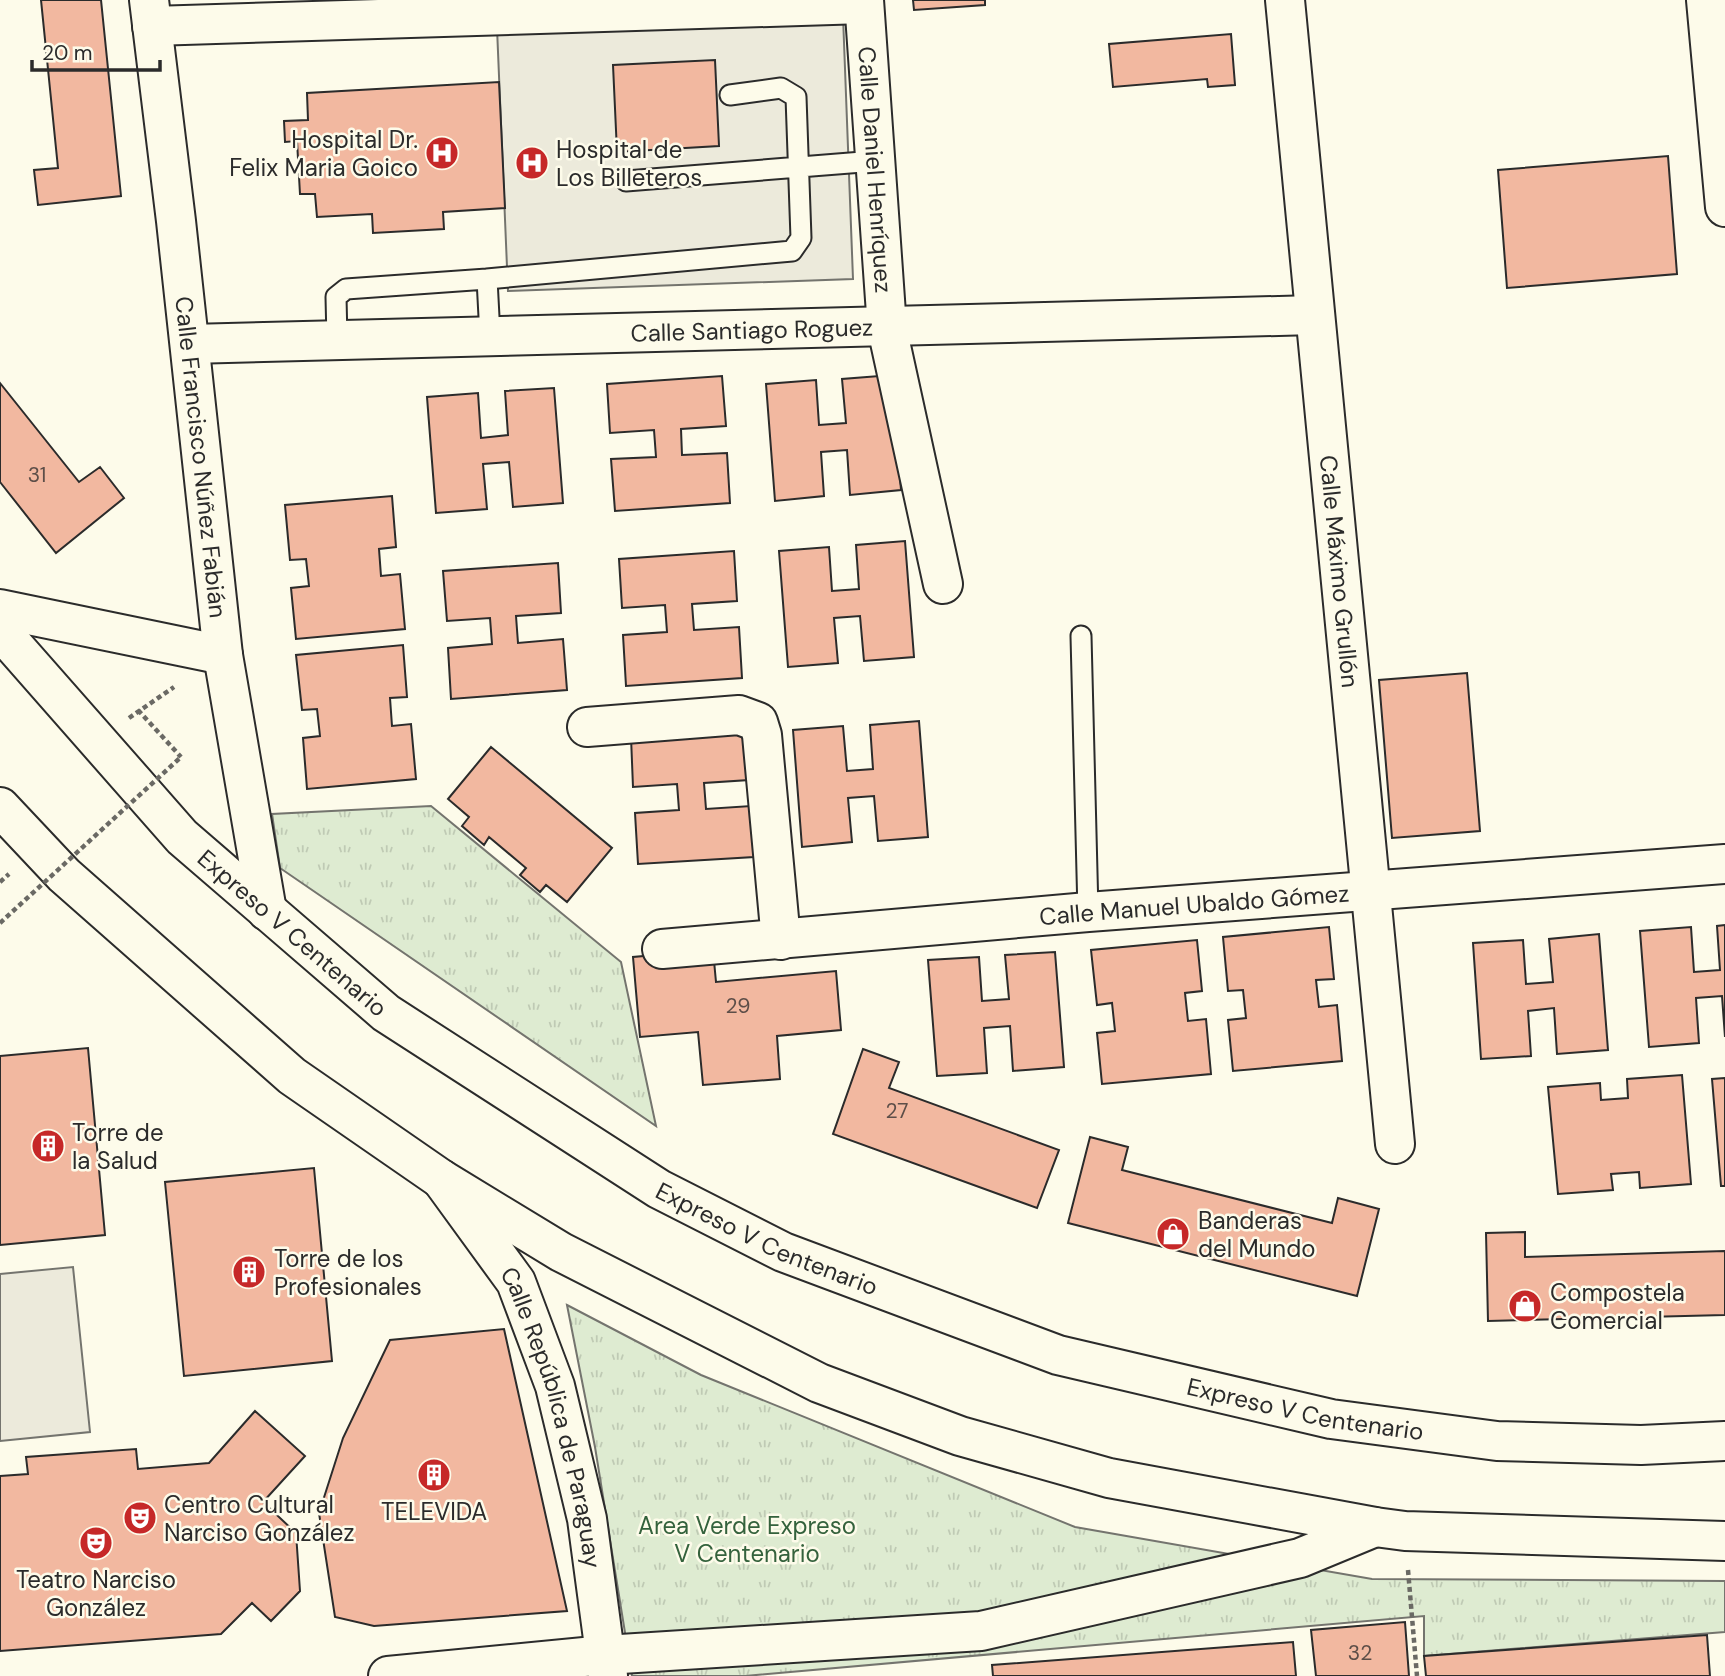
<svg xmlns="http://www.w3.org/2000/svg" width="1725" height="1676" font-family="'DM Sans',sans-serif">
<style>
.grass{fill:url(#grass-tufts);stroke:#74746e;stroke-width:2}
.parking{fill:#eceadb;stroke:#74746e;stroke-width:2}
.building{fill:#f2b8a0;stroke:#2b2b2b;stroke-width:2}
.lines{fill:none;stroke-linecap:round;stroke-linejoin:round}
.lane-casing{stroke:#2b2b2b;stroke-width:23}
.street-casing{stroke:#2b2b2b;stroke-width:42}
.primary-casing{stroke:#2b2b2b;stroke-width:42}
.path{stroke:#6a6964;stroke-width:4.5;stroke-dasharray:5 3.5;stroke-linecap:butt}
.lane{stroke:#fdfbea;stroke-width:19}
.street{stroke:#fdfbea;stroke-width:38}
.primary{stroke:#fdfbea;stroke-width:38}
.path-bridge{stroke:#6a6964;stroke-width:4.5;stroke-dasharray:5 3.5;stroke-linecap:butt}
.labels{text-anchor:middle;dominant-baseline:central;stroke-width:5;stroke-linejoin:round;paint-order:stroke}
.number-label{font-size:21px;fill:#5d4e48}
.poi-label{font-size:24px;fill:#2b2b2b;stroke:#fdfbea;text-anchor:start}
.street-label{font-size:24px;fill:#2b2b2b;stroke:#fdfbea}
.park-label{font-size:24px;fill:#34623c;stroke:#fdfbea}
</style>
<defs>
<pattern id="grass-tufts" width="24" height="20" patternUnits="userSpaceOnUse" patternTransform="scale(1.75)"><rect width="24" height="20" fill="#deebd1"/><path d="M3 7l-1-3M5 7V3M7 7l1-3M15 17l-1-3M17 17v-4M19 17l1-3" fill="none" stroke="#bfcab4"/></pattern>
</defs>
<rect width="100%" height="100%" fill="#fdfbea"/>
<path class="grass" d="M431 806 621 962 656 1126 280 868 272 814Z
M567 1305 701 1375 1075 1527 1372 1579 1725 1581V1632L1424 1656V1616L745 1676H632L595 1447Z"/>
<path class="parking" d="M843 16 853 279 508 291 497 28Z
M73 1267 90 1432 0 1441V1274Z"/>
<path class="building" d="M41 0H101L121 196 38 205 34 170 58 168Z
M913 0H985V5L914 10Z
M1231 34 1235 85 1208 87 1207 79 1113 87 1109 44Z
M715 60 719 146 617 152 613 65Z
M499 82 505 208 443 212 444 229 373 233 372 214 317 217 315 194H300L297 141 285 142 284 121 308 120 307 93Z
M1668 156 1677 274 1507 288 1498 170Z
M892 375 901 490 850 495 847 450 821 452 824 496 775 501 766 384 816 380 819 425 846 423 842 379Z
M722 376 726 426 681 429 682 455 727 453 730 503 615 511 611 459 656 457 654 430 610 433 607 384Z
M0 383 79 482 100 467 124 498 56 553 0 482Z
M554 388 563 503 513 507 509 462 483 464 487 509 436 513 427 397 478 393 481 438 508 435 505 391Z
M392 496 396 547 379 549 381 576 400 574 405 629 296 639 291 588 309 586 306 559 290 560 285 505Z
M905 541 914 657 864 661 860 616 834 618 838 663 788 667 779 551 829 547 832 591 859 589 856 545Z
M734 551 737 601 692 604 694 630 739 627 742 678 626 686 623 635 667 632 665 605 622 608 619 559Z
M558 563 561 613 516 616 518 643 563 639 567 690 451 699 448 648 492 644 490 618 447 621 443 571Z
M403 645 407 697 390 698 392 726 411 724 416 779 307 789 303 738 320 736 317 709 302 710 296 655Z
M1467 673 1480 831 1392 838 1379 680Z
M919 721 928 837 878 841 874 796 848 798 852 842 802 847 793 730 843 726 847 771 873 769 870 725Z
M745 729 749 780 704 783 706 809 751 806 754 857 638 864 635 813 679 810 677 784 633 787 631 737Z
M491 747 612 848 567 902 546 885 540 892 520 875 526 868 489 837 484 845 462 826 469 817 448 799Z
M1725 925V1037L1722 996 1696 998 1699 1043 1649 1047 1640 931 1691 927 1694 972 1720 970 1717 926Z
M1329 927 1334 979 1316 980 1319 1007 1337 1005 1342 1061 1233 1071 1228 1020 1246 1018 1243 990 1228 991 1223 937Z
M1599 934 1608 1050 1557 1054 1554 1008 1528 1011 1531 1056 1481 1059 1473 943 1523 940 1526 984 1553 982 1549 939Z
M1197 940 1202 991 1185 993 1188 1021 1206 1019 1211 1074 1102 1084 1097 1033 1115 1031 1112 1003 1097 1005 1091 950Z
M713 950 716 982 836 971 841 1030 777 1036 780 1079 703 1085 698 1032 640 1037 633 957Z
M1055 952 1064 1067 1013 1071 1010 1026 984 1028 987 1073 937 1076 928 960 979 957 982 1001 1009 999 1005 955Z
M88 1048 105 1235 0 1245V1056Z
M863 1049 899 1062 889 1088 1059 1150 1037 1208 833 1134Z
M1682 1075 1691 1184 1640 1188 1639 1172 1611 1174 1613 1190 1558 1194 1548 1087 1600 1083 1601 1100 1628 1098 1627 1079Z
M1725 1078V1186H1721L1712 1079Z
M1090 1137 1128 1147 1122 1170 1332 1223 1338 1198 1379 1209 1357 1296 1068 1223Z
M314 1168 332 1361 184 1376 165 1182Z
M1525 1232V1257L1725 1251V1315L1488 1321 1486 1233Z
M504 1329 567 1611 374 1626 335 1617 319 1513 343 1438 390 1340Z
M255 1411 305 1456 263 1502 296 1533 300 1591 271 1621 252 1603 221 1634 0 1651V1476L28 1474 26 1457 136 1449 138 1469 209 1463Z
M1405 1622 1409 1676H1316L1311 1630Z
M1707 1635 1710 1676H1426L1424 1656Z
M1293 1642 1296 1676H993L992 1665Z"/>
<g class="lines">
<defs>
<path id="lane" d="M626 181 875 161
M490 336 487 279 792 251 801 238 796 97 781 88 730 95
M337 340 336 297 346 289 487 279
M1081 636 1088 912"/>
<g id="street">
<path id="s1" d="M149 0 176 221 223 655 267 911"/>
<path id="s2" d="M864 0 887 328 943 584"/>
<path id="s3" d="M1285 0 1395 1144"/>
<path d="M1706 0 1725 207"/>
<path d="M152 26 864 4"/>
<path id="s4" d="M190 344 1314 315"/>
<path d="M0 609 223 655"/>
<path d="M587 727 739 715 758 722 762 735 781 940"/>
<path id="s5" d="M662 949 1088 912 1725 864"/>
<path id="s6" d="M441 1179 516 1282 555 1386 587 1519 608 1676"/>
<path d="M388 1676 605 1655 981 1631 1300 1558 1375 1527"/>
</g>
<g id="primary">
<path id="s7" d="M0 630 182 837 386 1013 659 1189 783 1252 1058 1355 1331 1419 1497 1441 1641 1445 1725 1441"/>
<path d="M0 807 64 875 292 1076 441 1179 561 1252 819 1383 960 1436 1109 1478 1375 1527 1405 1531 1725 1541"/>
</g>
</defs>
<use href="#lane" class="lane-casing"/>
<use href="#street" class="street-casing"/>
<use href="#primary" class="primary-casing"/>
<path class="path" d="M138 710 181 757
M129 718 174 687
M0 882 9 874
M1408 1570 1417 1676"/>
<use href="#lane" class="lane"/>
<use href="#street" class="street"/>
<use href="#primary" class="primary"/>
<path class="path-bridge" d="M0 923 181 757"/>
</g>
<defs>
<symbol id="hospital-disc" viewBox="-11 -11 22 22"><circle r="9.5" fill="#c62828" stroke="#fdfbea"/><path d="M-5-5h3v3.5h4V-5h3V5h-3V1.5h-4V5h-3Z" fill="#fff"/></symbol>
<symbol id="building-disc" viewBox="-11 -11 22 22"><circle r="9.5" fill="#c62828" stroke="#fdfbea"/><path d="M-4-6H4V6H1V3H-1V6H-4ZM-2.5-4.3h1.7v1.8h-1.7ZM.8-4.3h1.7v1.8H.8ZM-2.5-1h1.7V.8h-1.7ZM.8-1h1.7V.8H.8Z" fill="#fff"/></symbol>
<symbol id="shop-disc" viewBox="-11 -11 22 22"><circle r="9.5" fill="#c62828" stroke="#fdfbea"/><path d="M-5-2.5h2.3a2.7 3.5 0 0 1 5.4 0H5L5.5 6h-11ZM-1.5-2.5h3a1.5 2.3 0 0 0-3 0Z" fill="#fff"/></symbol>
<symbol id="theatre-disc" viewBox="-11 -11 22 22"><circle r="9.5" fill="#c62828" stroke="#fdfbea"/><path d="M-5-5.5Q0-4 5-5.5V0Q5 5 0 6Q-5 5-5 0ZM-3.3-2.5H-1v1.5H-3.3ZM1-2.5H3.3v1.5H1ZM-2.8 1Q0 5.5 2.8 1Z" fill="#fff"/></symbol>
</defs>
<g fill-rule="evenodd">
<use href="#hospital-disc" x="423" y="134" width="38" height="38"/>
<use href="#hospital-disc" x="513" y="144" width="38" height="38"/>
<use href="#building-disc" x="29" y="1127" width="38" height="38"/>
<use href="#shop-disc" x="1154" y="1215" width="38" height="38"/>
<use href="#building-disc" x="230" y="1253" width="38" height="38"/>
<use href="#shop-disc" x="1506" y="1287" width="38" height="38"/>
<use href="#building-disc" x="415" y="1456" width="38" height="38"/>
<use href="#theatre-disc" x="121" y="1499" width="38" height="38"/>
<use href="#theatre-disc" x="77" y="1524" width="38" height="38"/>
</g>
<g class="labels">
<g class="number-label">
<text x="37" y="475">31</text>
<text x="738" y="1006">29</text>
<text x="897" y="1111">27</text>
<text x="1360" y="1653">32</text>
</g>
<g class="poi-label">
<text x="418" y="139" text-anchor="end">Hospital Dr.<tspan x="418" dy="28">Felix Maria Goico</tspan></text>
<text x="556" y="149">Hospital de<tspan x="556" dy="28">Los Billeteros</tspan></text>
<text x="72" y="1132">Torre de<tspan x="72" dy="28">la Salud</tspan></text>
<text x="1198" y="1220">Banderas<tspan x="1198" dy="28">del Mundo</tspan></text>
<text x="274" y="1258">Torre de los<tspan x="274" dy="28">Profesionales</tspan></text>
<text x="1550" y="1292">Compostela<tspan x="1550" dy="28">Comercial</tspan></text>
<text x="164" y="1504">Centro Cultural<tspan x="164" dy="28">Narciso González</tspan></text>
<text x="434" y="1511" text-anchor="middle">TELEVIDA</text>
<text x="96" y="1579" text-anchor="middle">Teatro Narciso<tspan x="96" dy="28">González</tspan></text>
</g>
<g class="street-label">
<text stroke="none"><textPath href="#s2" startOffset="170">Calle Daniel Henríquez</textPath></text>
<text stroke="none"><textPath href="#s4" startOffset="562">Calle Santiago Roguez</textPath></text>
<text stroke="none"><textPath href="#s1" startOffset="460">Calle Francisco Núñez Fabián</textPath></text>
<text stroke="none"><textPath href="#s3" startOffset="574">Calle Máximo Grullón</textPath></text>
<text stroke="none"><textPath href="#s5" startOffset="534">Calle Manuel Ubaldo Gómez</textPath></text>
<text stroke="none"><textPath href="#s7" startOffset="422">Expreso V Centenario</textPath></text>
<text stroke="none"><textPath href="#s7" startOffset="989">Expreso V Centenario</textPath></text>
<text stroke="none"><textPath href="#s7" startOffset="1556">Expreso V Centenario</textPath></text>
<text stroke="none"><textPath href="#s6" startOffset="268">Calle República de Paraguay</textPath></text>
</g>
<g class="park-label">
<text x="747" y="1525">Area Verde Expreso<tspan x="747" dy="28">V Centenario</tspan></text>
</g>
</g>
<path d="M32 60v10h128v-10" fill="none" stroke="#2b2b2b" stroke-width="3.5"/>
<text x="42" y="60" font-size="21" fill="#2b2b2b" stroke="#fdfbea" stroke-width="5" paint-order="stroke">20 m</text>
</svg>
